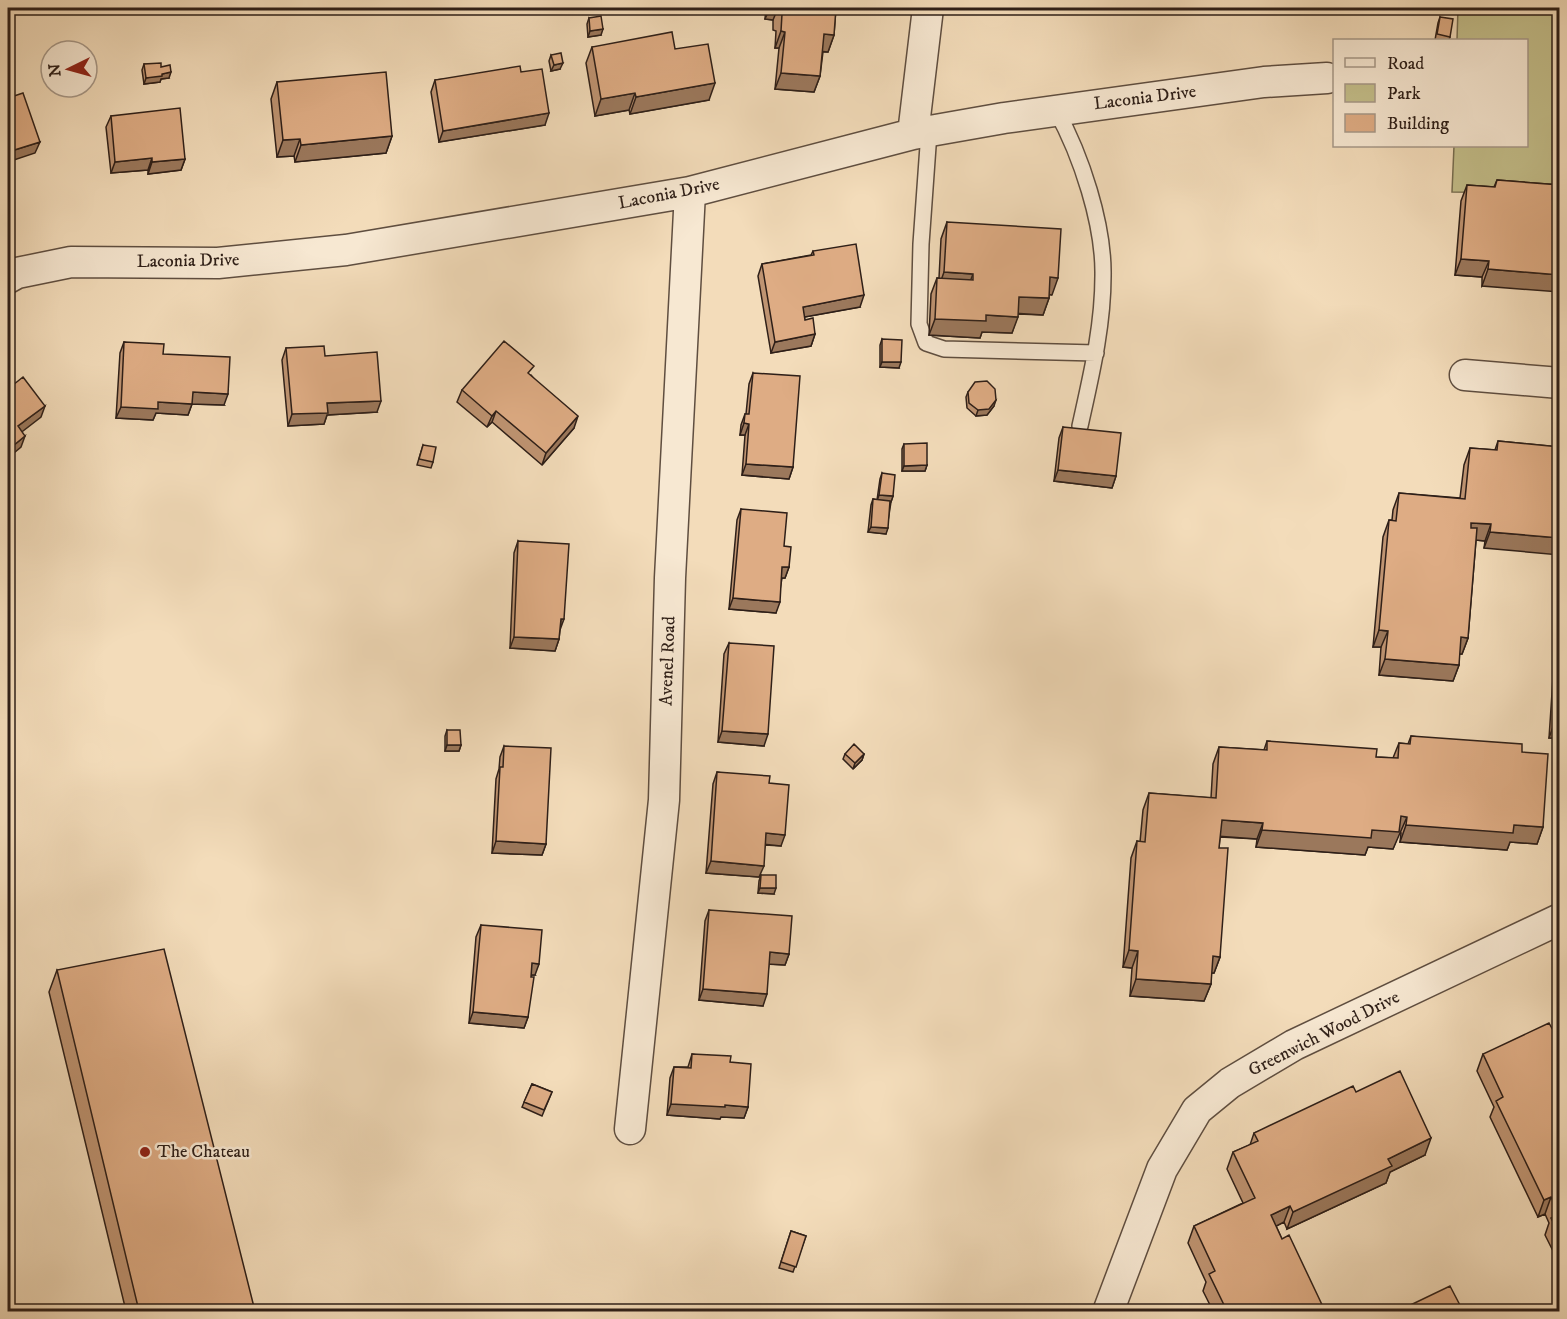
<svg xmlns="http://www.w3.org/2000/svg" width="1567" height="1319" font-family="'IM FELL DW Pica',serif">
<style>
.green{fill:#c3be8a;stroke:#786e51;stroke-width:1.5}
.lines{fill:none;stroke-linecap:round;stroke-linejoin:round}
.service-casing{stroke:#5f4e40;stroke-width:18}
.minor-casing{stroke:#5f4e40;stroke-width:33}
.service{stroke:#f7e8d2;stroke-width:15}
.minor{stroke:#f7e8d2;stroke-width:30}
.wall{fill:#bf9472;stroke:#2e1f18;stroke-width:1.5}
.shaded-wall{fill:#9b785c;stroke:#2e1f18;stroke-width:1.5}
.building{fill:#deac84;stroke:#2e1f18;stroke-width:1.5}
.poi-dot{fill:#8f2418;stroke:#f7e8d2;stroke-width:2}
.labels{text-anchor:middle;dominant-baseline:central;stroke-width:5;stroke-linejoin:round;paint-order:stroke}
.street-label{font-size:18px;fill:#2e1f18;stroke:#f7e8d2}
.poi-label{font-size:18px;fill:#2e1f18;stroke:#f7e8d2;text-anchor:start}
</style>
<rect width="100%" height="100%" fill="#f3dcba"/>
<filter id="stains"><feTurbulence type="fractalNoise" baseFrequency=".00333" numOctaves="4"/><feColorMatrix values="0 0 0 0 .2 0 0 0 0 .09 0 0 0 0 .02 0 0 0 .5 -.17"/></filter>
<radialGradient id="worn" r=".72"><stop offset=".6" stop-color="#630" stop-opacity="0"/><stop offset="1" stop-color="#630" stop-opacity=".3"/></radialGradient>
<path class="green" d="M1458 8H1559V193L1452 192 1454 146H1526V40H1457Z"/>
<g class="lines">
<defs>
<path id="service" d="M1056 110C1081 155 1104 224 1103 276 1103 327 1091 376 1080 426
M929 132 921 244 919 324 926 343 944 349 1096 353"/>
<path id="minor" d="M913 134 928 8
M8 278 17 273 71 262 218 263 346 250 690 192 913 134 1004 118 1264 82 1327 78
M1465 375 1560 383
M630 1129 664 800 670 578 690 192
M1108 1312 1162 1169 1197 1110 1230 1083 1294 1045 1560 919"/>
</defs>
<use href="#service" class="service-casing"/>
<use href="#minor" class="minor-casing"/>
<use href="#service" class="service"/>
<use href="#minor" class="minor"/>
</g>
<path class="wall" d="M766 8H836L834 35 828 52H823L820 76 814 92 775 89 779 48H775L776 31 773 30V20L765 19Z
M1440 17 1450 37 1449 40H1435L1438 23Z
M589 18 601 35 588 37 587 24Z
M592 47 675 49 709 100 630 114 629 110 595 116 586 63Z
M551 55 560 69 551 71 549 61Z
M144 64 161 67 169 78 161 79 160 82 144 84 142 70Z
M521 72 545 125 439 142 431 92 435 80Z
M277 82 392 136 386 153 295 162 294 156 277 157 271 99Z
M111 116 185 159 181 170 148 174V170L111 173 106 127Z
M1497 180 1560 185 1482 286V277L1455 275 1461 201 1467 185 1494 187Z
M947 222 1052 295 1049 294V298L1043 315 1018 314 1012 333 982 332 980 338 929 335 931 294 937 278H939L941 239Z
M813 251 860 307 804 317 805 320 815 334 811 346 771 353 758 276 762 264 811 255Z
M882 339 899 368 880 367V345Z
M124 342 163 354 224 405 192 404 188 415 156 413 153 420 116 418 120 353Z
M286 348 325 356 377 412 327 415 324 424 288 426 282 360Z
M753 373 793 467 789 479 742 475 745 435H740L741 425 745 414H746L749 384Z
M531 375 574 428 542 465 492 422 487 427 457 402 462 390Z
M968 392 994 406 987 415 976 416 967 408 966 397Z
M1063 427 1116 476 1112 488 1054 481 1059 438Z
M1498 441 1560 447 1484 548 1485 541 1476 540 1468 638 1462 654H1459V665L1453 681 1379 675 1381 647H1373L1383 537 1389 520H1392L1393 510 1399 493 1460 498 1464 465 1470 448 1495 450Z
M904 444 927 465 925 471H902V449Z
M423 445 433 462 431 468 417 465Z
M882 473 893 496 891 502 886 534 868 532 871 505 873 499 877 500 880 479Z
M741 509 784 546 789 567 785 578H782L776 613 729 609 737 520Z
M518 541 560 630 559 639 555 651 510 648 514 553Z
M729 643 764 746 718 742 724 654Z
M1560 647V738H1549L1554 663Z
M447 730 461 745 459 751H445V736Z
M1411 736 1522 752 1543 827 1537 844 1510 842 1507 850 1400 842 1401 833H1399L1393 849 1368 847 1365 855 1256 847 1257 839 1220 837 1219 848 1220 957 1214 973H1211V984L1204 1001 1130 996 1132 968 1123 967 1131 858 1137 841 1140 842 1143 810 1149 793 1211 798 1213 764 1219 747 1264 750 1267 741 1376 757 1393 758 1399 743 1408 744Z
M504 746 546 844 542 855 492 853 496 779 499 769 500 757Z
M845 754H864L862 760 853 769 843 759Z
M717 772 769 783 781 846 765 845 759 877 706 873 713 784Z
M761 875 774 894 758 893 759 881Z
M709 910 789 954 785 965 769 964 763 1006 699 1000 705 921Z
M481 925 535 975H531L528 1017 524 1028 469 1023 476 937Z
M57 970 255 1311H126L49 992Z
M1560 1043V1265L1545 1235 1549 1223 1545 1214 1538 1217 1490 1117 1494 1107 1477 1071 1483 1054Z
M692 1054 730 1062 748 1107 744 1118 721 1117 720 1119 667 1115 670 1078 674 1067H688Z
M532 1084 552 1092 542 1116 522 1107Z
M1356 1092 1425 1155 1390 1172 1386 1183 1287 1229 1284 1222 1276 1226 1282 1239 1325 1311H1213L1203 1291 1206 1282 1188 1243 1194 1226 1243 1203 1227 1169 1233 1152 1250 1145 1254 1133Z
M791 1231 806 1236 793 1272 779 1268Z"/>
<path class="shaded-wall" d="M770 8H778L773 20 765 19Z
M603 29 601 35 588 37 590 31Z
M781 31 785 32 779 48H775Z
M824 34 834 35 828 52 818 51Z
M563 63 560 69 551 71 554 65Z
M171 72 169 78 161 79 160 82 144 84 146 78 162 74Z
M781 73 820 76 814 92 775 89Z
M715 83 709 100 630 114 636 97Z
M635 93 629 110 595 116 601 99Z
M549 113 545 125 439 142 443 131Z
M392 136 386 153 295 162 301 145Z
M300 139 294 156 277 157 283 140Z
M40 142 35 153 8 162V152Z
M152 158 148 170 111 173 115 162Z
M185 159 181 170 148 174 152 162Z
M1461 259 1489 261 1482 277 1455 275Z
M1488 269 1560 275V292L1482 286Z
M944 272 973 274 967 290 938 289Z
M1050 277 1058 278 1052 295 1044 294Z
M864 295 860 307 799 318 803 307Z
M1019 297 1049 298 1043 315 1013 313Z
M986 315 1018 317 1012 333 982 332 980 338 929 335 935 319Z
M815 334 811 346 771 353 775 342Z
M882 362H901L899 368 880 367Z
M193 392 228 394 224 405 189 404Z
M996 400 994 406 987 415 976 416 978 410Z
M381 401 377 412 327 415 324 424 288 426 292 414 327 403Z
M158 402 192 404 188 415 156 413 153 420 116 418 121 407Z
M45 406 41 417 14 438 18 426Z
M496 411 492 422 487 427 492 416Z
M578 416 574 428 542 465 546 453Z
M744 423 749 424 745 435H740Z
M25 436 21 447 8 458V450Z
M746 464 793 467 789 479 742 475Z
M927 465 925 471H902L904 466Z
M1058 470 1116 476 1112 488 1054 481Z
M879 495 893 496 891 502 877 501Z
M1471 523 1491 524 1485 541 1465 539Z
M871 527 888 528 886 534 868 532Z
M1490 532 1560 538V555L1484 548Z
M782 567H789L785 578H778Z
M733 598 780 602 776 613 729 609Z
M561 619H564L560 630Z
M1379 630 1388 631 1381 647H1373Z
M514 637 559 639 555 651 510 648Z
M1461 637 1468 638 1462 654H1455Z
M1385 659 1459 665 1453 681 1379 675Z
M1555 721H1560V738H1549Z
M722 731 768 734 764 746 718 742Z
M447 745H461L459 751H445Z
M864 754 862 760 853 769 855 763Z
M1401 816 1407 817 1393 849 1368 847 1365 855 1256 847 1262 830Z
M1222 820 1263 823 1257 839 1216 836Z
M1406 825H1514L1543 827 1537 844 1510 842 1507 850 1400 842Z
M766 833 785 835 781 846 762 844Z
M496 841 546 844 542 855 492 853Z
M711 861 764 866 759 877 706 873Z
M760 888H776L774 894 758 893Z
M1129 950 1138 951 1132 968 1123 967Z
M770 952 789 954 785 965 766 964Z
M1213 956 1220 957 1214 973H1207Z
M532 963 539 964 535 975H528Z
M1136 979 1211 984 1204 1001 1130 996Z
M703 989 767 994 763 1006 699 1000Z
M473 1012 528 1017 524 1028 469 1023Z
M671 1104 725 1105 748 1107 744 1118 721 1117 720 1119 667 1115Z
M1431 1138 1425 1155 1390 1172 1386 1183 1287 1229 1293 1212 1388 1159Z
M1551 1197 1545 1214 1538 1217 1544 1200Z
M1290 1206 1284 1222 1265 1232 1271 1215Z"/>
<path class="building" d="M779 8H836L834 35 824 34 820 76 781 73 785 32 781 31 782 14H779Z
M601 16 603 29 590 31 589 18Z
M1440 17 1453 19 1450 37 1437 34Z
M672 32 675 49 708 44 715 83 636 97 635 93 601 99 592 47Z
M561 53 563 63 554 65 551 55Z
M161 63V67L170 65 171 72 162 74V76L146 78 144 64Z
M520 66 521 72 542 69 549 113 443 131 435 80Z
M386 72 392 136 301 145 300 139 283 140 277 82Z
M23 93 40 142 8 152V98Z
M180 108 185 159 152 162V158L115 162 111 116Z
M1497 180 1560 185V275L1488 269 1489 261 1461 259 1467 185 1495 187Z
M947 222 1061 229 1058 278 1050 277 1049 298 1019 297 1018 317 986 315V321L935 319 937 278 973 280V274L944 272Z
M856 244 864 295 803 307 805 320 813 318 815 334 775 342 762 264 814 255 813 251Z
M882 339 902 340 901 362H882Z
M504 341 534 366 528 373 578 416 546 453 496 411 492 416 462 390Z
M124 342 164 344 163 354 230 357 228 394 193 392 192 404 158 402V409L121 407Z
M324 346 325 356 377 352 381 401 327 403 328 413 292 414 286 348Z
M753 373 800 376 793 467 746 464 749 424 744 423 745 414H749Z
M23 377 45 406 18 426 25 436 8 450V389Z
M987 381 995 389 996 400 989 409 978 410 969 403 968 392 975 382Z
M1063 427 1121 433 1116 476 1058 470Z
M1498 441 1560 447V538L1490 532 1491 524 1471 523V528H1477L1468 638 1461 637 1459 665 1385 659 1388 631 1379 630 1389 520 1396 521 1399 493 1465 499 1470 448 1497 450Z
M927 443V465L904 466V444Z
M423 445 436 447 433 462 419 459Z
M882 473 895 475 893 496 879 495Z
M873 499 890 501 888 528 871 527Z
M741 509 787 513 784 546 791 547 789 567H782L780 602 733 598Z
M518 541 569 544 564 619H561L559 639 514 637Z
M729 643 774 646 768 734 722 731Z
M1560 652V721H1555Z
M447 730H460L461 745H447Z
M1411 736 1522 744V752L1548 754 1543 827 1514 825 1513 833 1406 825 1407 817 1401 816 1399 832 1372 830 1371 838 1262 830 1263 823 1222 820 1219 848H1228L1220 957 1213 956 1211 984 1136 979 1138 951 1129 950 1137 841 1145 842 1149 793 1216 798 1219 747 1267 750V741L1377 749 1376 757 1398 758 1399 743 1410 744Z
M854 744 864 754 855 763 845 754Z
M504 746 551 748 546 844 496 841 500 767H503Z
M717 772 770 776 769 783 789 785 785 835 766 833 764 866 711 861Z
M761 875H776V888H760Z
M709 910 792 916 789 954 770 952 767 994 703 989Z
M481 925 542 930 539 964 532 963 531 977H534L528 1017 473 1012Z
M164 949 255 1311H139L57 970Z
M1549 1023 1560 1043V1236L1551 1218 1559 1214 1551 1197 1544 1200 1496 1101 1503 1097 1483 1054Z
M692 1054 731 1056 730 1062 751 1064 748 1107 725 1105V1107L671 1104 674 1067 691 1068Z
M1400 1071 1431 1138 1388 1159 1392 1166 1293 1212 1290 1206 1271 1215 1282 1239 1289 1235 1325 1311H1227L1209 1274 1215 1271 1194 1226 1255 1198 1233 1152 1258 1141 1254 1133 1353 1086 1356 1092Z
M532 1084 552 1092 544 1110 524 1102Z
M791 1231 806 1236 796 1267 781 1262Z
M1450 1286 1463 1311H1398Z
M1469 1308 1471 1311H1463Z"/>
<circle class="poi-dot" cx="145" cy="1152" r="6"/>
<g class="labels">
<g class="street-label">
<text transform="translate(1145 98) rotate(-7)">Laconia Drive</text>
<text transform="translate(669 194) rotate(-11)">Laconia Drive</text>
<text transform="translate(188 261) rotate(-1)">Laconia Drive</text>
<text transform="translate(668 661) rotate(-88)">Avenel Road</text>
<text transform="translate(1324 1034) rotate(-27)">Greenwich Wood Drive</text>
</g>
<g class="poi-label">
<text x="157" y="1152">The Chateau</text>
</g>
</g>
<rect width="1567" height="1319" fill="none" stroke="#f3dcba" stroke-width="30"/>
<rect x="9" y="9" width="1549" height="1301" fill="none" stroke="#2e1f18" stroke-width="3"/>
<rect x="15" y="15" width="1537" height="1289" fill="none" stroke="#2e1f18" stroke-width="1.5"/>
<rect x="1333" y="39" width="195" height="108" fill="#f7e8d2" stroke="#a79888" stroke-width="1.5"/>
<rect x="1345" y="58" width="30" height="9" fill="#f7e8d2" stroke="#a79888" stroke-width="1.5"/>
<text x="1387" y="69" font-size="18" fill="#2e1f18">Road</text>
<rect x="1345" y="84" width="30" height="18" fill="#c3be8a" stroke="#a79888" stroke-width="1.5"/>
<text x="1387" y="99" font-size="18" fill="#2e1f18">Park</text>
<rect x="1345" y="114" width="30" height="18" fill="#deac84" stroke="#a79888" stroke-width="1.5"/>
<text x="1387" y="129" font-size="18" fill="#2e1f18">Building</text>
<g transform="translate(69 69) rotate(265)"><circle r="28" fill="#f7e8d2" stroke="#a79888" stroke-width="1.5"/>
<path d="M0-4.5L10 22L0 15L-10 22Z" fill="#8f2418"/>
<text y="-9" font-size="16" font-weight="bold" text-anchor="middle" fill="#2e1f18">N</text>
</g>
<rect width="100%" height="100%" filter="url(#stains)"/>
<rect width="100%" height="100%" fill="url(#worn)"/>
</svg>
